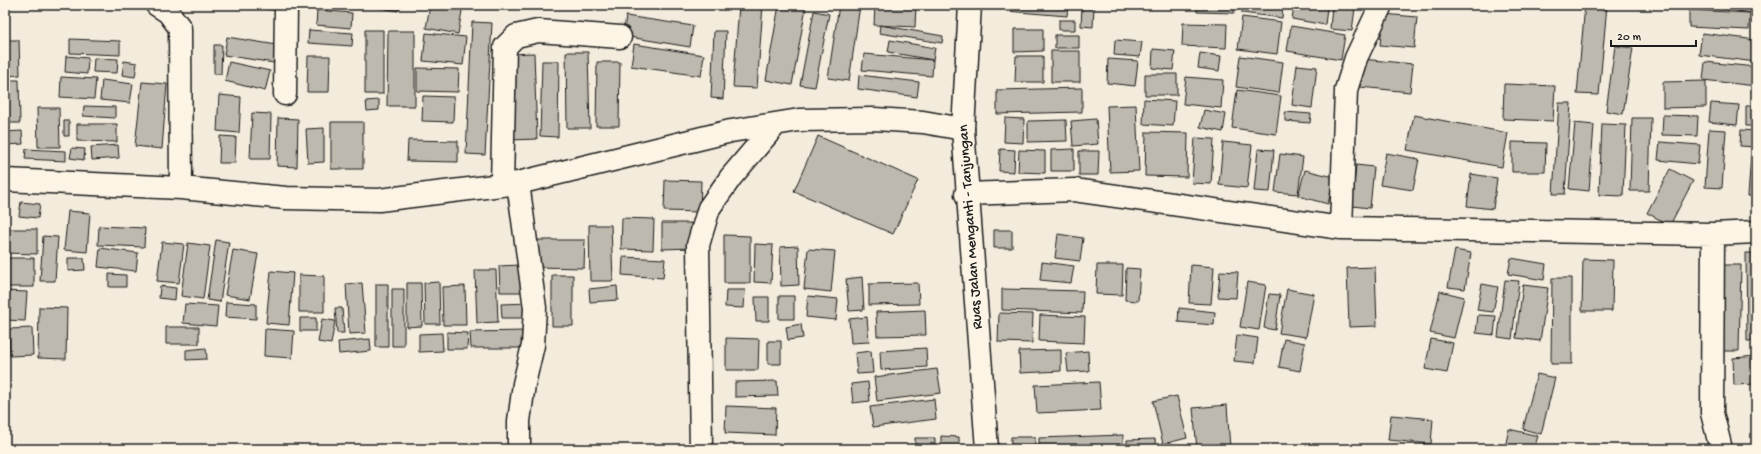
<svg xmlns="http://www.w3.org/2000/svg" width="1761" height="454" font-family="'Gochi Hand',sans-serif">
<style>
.building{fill:#beb9ae;stroke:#1c1c1c}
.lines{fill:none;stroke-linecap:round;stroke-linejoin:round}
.minor-casing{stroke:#1c1c1c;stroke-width:25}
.major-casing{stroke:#1c1c1c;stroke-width:25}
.minor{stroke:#fcf5e5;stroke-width:22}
.major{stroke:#fcf5e5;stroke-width:22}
.labels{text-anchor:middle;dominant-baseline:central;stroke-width:3;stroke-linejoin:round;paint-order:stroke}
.street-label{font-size:15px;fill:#1c1c1c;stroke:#fcf5e5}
</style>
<rect width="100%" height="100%" fill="#f3ecdd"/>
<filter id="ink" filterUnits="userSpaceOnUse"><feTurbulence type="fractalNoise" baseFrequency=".025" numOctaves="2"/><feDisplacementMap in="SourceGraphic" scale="8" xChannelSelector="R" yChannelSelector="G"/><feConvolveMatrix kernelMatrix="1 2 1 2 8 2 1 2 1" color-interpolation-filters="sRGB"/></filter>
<g filter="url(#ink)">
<path class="building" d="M238 5H274L273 10Z
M375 5H399L398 11 375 7Z
M430 5H463L458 34 426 28Z
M739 5H763L757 88 733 87Z
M779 5 806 7 792 85 766 80Z
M839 5H860L849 81 828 78Z
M875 5H916L915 27 874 25Z
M1007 5H1068L1067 16 1006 11Z
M1162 5H1189V9L1162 7Z
M1197 5H1234V13L1197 12Z
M1243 5H1283L1282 18 1242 13Z
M1294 5H1312L1327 8 1325 25 1292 19Z
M1332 5 1355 8 1352 31 1330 29Z
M1585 5H1607L1599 95 1577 94Z
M1690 5H1753L1752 13Z
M1082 6H1094L1093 27 1081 26Z
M317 10 352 13 351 28 316 25Z
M1689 10 1750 13 1749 30 1689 27Z
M814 11 829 14 815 87 800 85Z
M1383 14 1417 17 1414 48 1380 45Z
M626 16 693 26 690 47 623 36Z
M1242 17 1281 22 1277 54 1238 49Z
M1059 20H1075V30H1059Z
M472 22 492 23 485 155 466 154Z
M1183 23 1227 24 1226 48 1182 46Z
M880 25 943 36 942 43 879 33Z
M1291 26 1345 35 1341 60 1287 51Z
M1014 29H1043V51L1014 52Z
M309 30 353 33 352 46 308 43Z
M365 30H383V94H365Z
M388 31H415V106H387Z
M714 31H726L723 99 711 98Z
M426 33 466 37 463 65 423 61Z
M1702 33 1756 40V62L1699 55Z
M1055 35H1079V48H1055Z
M227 37 277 45 274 63 224 55Z
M70 39 120 41V55L70 53Z
M5 40H19L20 75 5 76Z
M890 40 935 48 933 60 888 52Z
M1115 40 1142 42 1140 57 1114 55Z
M634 44 704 55 701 76 631 66Z
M214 45H222L221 74H214Z
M1615 46 1633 48 1623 114 1606 111Z
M1153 49 1175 51 1173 70 1152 68Z
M1051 51H1080V82H1051Z
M566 52H588L590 128H567Z
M534 53 537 139 511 140 508 54Z
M1200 53 1221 56 1219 71 1198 68Z
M864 54 933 60 932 76 862 70Z
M66 56 88 58 87 74 65 72Z
M308 56H330L329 92H307Z
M1016 56H1043V82H1015Z
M1240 56 1283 62 1279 93 1236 87Z
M94 58 118 59 117 73 93 72Z
M1108 59 1138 61 1135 86 1107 83Z
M1362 59 1413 64 1410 92 1360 87Z
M124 61 137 63 135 77 122 75Z
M542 61H559L558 137 540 136Z
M229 62 270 71 265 91 225 81Z
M597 62H620L619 126H596Z
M1705 62 1756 67V86L1703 80Z
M1297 65 1317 67 1312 108 1292 105Z
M417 68 459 69 458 92 417 91Z
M1145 74H1177V95H1145Z
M859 75 919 82 917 97 858 89Z
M61 77 96 79 94 99 60 97Z
M1186 77 1223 80 1221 108 1183 104Z
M5 80H19L20 123H5Z
M102 80 133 84 130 103 100 100Z
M1706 81V107L1663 108V82Z
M142 82 167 84 162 149 135 146Z
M1504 84 1555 86 1553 121 1503 119Z
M1082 88V112L997 114V90Z
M1237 90 1281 96 1276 134 1232 128Z
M219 95 241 97 239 133 217 131Z
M423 96 454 97 453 122 422 121Z
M1144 99 1175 101 1173 126 1143 124Z
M379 100V110L367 111 366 101Z
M1559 103H1571L1565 194H1553Z
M1711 103 1739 105 1737 125 1709 122Z
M1136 105 1139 171 1110 172 1107 106Z
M84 106 115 107V118L83 116Z
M1746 106H1756V126H1746Z
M37 108H59L60 147H38Z
M1204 110 1226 114 1223 132 1200 127Z
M1285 112 1311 114 1310 123 1285 121Z
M252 113 271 114 270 159H250Z
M1414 115 1508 133 1502 167 1407 150Z
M1663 115 1698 116 1697 136 1662 135Z
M278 118 298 119 297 167 277 166Z
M1005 118 1024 119 1023 143 1004 142Z
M1632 118H1651L1649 191H1630Z
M1096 119 1098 144 1073 146 1071 121Z
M1066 120 1067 141 1028 142V121Z
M64 121H69V136H64Z
M331 122H363V169H331Z
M1575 123 1594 125 1589 191 1569 189Z
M77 124H117V142L77 141Z
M1602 124 1626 125 1623 196 1599 195Z
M324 128V162L308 163 306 129Z
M1709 129 1726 130 1722 188 1705 187Z
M1741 130 1756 131V147L1740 146Z
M22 131 23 144 5 145V132Z
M1146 132 1188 133 1187 177 1145 176Z
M220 136 236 137 235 163H219Z
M818 136 918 180 893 234 794 191Z
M1195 138 1214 139 1211 184 1192 183Z
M408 140 458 141V162L407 161Z
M1223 142 1252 145 1247 188 1219 185Z
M1512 142 1546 143 1545 172H1512Z
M1660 142 1700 145 1698 164 1658 160Z
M118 145 119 158 92 160 91 147Z
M72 148 85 149 84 160 70 158Z
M26 149 66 151V161L25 159Z
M1000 149 1015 150 1014 172 999 171Z
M1074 149V171H1051V150Z
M1258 149 1274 150 1270 192 1254 191Z
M1019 150 1045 151V173L1018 172Z
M1079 151H1099L1098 175H1079Z
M1386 153 1419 159 1413 190 1380 185Z
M1280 154 1303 157 1298 194 1275 192Z
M1751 155H1756V196H1748Z
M1356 165 1374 167 1370 208 1352 206Z
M1670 169 1693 181 1670 225 1647 213Z
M1305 170 1334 177 1328 204 1298 196Z
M1471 174 1497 178 1493 209 1467 206Z
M665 180 701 181 700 212 664 211Z
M21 202 40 204 38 218 19 216Z
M68 211 90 213 87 252 64 250Z
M622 218 654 219 653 250 621 249Z
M662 223H691V248L662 249Z
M589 225H611L613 281H590Z
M99 226 145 228 144 247 98 245Z
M5 229H37V254L5 253Z
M994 230H1012V248H994Z
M1058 234 1083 238 1080 261 1055 258Z
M724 235 750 236V283H724Z
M43 236 58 237 55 281H40Z
M216 240 229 242 220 302 207 300Z
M535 240H585L584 268 535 267Z
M162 242 184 244 179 283 157 281Z
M188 243 210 246 203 299 181 296Z
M755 244 773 245 771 283 754 282Z
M798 246 799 285 781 286 780 247Z
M100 248 138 253 136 271 98 267Z
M808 249 835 251 831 292 804 289Z
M233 250 258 254 250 299 225 295Z
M1455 250 1471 253 1465 289 1448 287Z
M1746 253H1756V341H1747Z
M623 257 665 259 663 278 622 275Z
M5 258H34V287H5Z
M68 258H84L85 270 68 271Z
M1511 258 1546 264 1544 280 1508 274Z
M1583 259 1613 260 1612 311H1582Z
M1042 262 1074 266 1071 283 1040 280Z
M520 265 521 292H500L499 266Z
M1097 265H1123L1122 295 1096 294Z
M1191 265 1214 267 1211 304 1189 303Z
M1719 265H1741L1739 351H1716Z
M1375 267 1377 326 1349 327 1347 268Z
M1126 268 1140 269 1138 301 1125 300Z
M475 270H496L498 322 477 323Z
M271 271 293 273 289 325 266 323Z
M1220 271 1238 272 1236 298 1218 297Z
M109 274 126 275V287H109Z
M299 275 324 276V312H299Z
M552 275H573V326H552Z
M862 277 864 310 849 311 846 279Z
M1552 278H1572V364H1551Z
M1505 280 1519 281 1512 339 1498 337Z
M439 282 440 324H425L424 283Z
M1247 282 1266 285 1259 330 1240 327Z
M362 283 366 333 349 334 346 284Z
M407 283H421L422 326 407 327Z
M918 283 919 304 869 305V284Z
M376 284H388V347H376Z
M1482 284 1498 287 1493 312 1477 310Z
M1523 285 1548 288 1540 341 1516 338Z
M160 286 176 288 175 300 159 298Z
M465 286 466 325H443L442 287Z
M617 286 618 300 590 302 589 289Z
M392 289H404V346H392Z
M1002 289 1083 291 1082 313 1002 310Z
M1287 289 1314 294 1306 337 1279 333Z
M726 290H745L744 308 725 307Z
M5 291 27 292 25 321 5 320Z
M1440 291 1464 297 1454 338 1430 333Z
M1269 294 1280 295 1275 330 1264 328Z
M779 296H794V319H779Z
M808 296 838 299 836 320 806 317Z
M755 297H769V321H756Z
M226 302 256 304V319L225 317Z
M532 303V318H502L501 304Z
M185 304 218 306 216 326 183 323Z
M39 307 67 308 66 359 38 358Z
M335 308H342L344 333H337Z
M1179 308 1215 312 1214 325 1178 322Z
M925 310 926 335 877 336 876 312Z
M999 313 1033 314 1032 343 998 342Z
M1040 315 1085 317 1084 343 1039 341Z
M1478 315 1496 316 1494 335 1476 333Z
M867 317 869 342 851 343 849 319Z
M300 318H316V331H300Z
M322 319 335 321 331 344 318 342Z
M801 324 803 338 788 340 786 327Z
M166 327H199V344H166Z
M32 328 33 355 10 356 9 329Z
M265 329 294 331 292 358 264 356Z
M527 331V348H471L470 332Z
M447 332 468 333 467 349H447Z
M442 333 443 351 419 352V334Z
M1237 335 1258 338 1255 363 1234 361Z
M726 338 759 339 758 370H726Z
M370 339 371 351 339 354 338 342Z
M1284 339 1305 343 1300 371 1279 367Z
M1431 339 1453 343 1447 373 1425 369Z
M768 341H781V364H768Z
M206 348 207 359 186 360V350Z
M926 348 927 367 881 370 880 351Z
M1061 350V371L1020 373 1019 351Z
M871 351 873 373 857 374 855 353Z
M1088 351 1089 371 1068 372 1066 353Z
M1756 356V384L1734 385 1733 358Z
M937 369 941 393 877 401 874 377Z
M1537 374 1555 378 1541 434 1523 429Z
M777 381 778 396 735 397V382Z
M868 382 870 401 853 403 851 384Z
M1099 382 1101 410 1037 413 1035 385Z
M1177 396 1187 438 1163 444 1153 401Z
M934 399 936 419 873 427 870 407Z
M1227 405 1230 449H1197L1193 408Z
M726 406 776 408 775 435 725 433Z
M1391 415 1433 419 1431 444 1388 440Z
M1509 429 1538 436 1534 449H1514L1505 447Z
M1123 435V449H1039V438Z
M941 436 959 437V449H941Z
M1011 437H1035V449H1011Z
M915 438H935V449H915Z
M1155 439 1156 449H1127V440Z
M1183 445 1184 449H1164Z"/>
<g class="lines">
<defs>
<path id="minor" d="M157 5 168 12 180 28 181 188
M285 94 286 5
M5 180 181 188 286 198 379 200 518 183 731 131 799 120 874 119 923 122 963 129
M518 183 535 308 533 345 524 384 519 421V449
M502 185 505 47 516 36 538 31 620 37
M966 194 1074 190 1341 228 1713 234 1756 232
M1341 228 1346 90 1356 58 1381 5
M1713 234 1712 413 1721 449
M701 449 698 245 709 208 731 177 776 124"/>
<path id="major" d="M970 5 963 129 987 449"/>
</defs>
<use href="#minor" class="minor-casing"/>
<use href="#major" class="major-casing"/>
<use href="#minor" class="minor"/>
<use href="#major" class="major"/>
</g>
</g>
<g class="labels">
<g class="street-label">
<text transform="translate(971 227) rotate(-94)">Ruas Jalan Menganti - Tanjungan</text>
</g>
</g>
<rect width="1761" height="454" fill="none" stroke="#fcf5e5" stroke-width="20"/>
<rect x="10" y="10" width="1741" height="434" fill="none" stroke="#1c1c1c" stroke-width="1.5" filter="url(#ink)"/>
<path d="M1611 40v6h85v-6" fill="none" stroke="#1c1c1c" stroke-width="2"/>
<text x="1617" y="40" font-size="12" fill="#1c1c1c" stroke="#fcf5e5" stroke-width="3" paint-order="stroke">20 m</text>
</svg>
